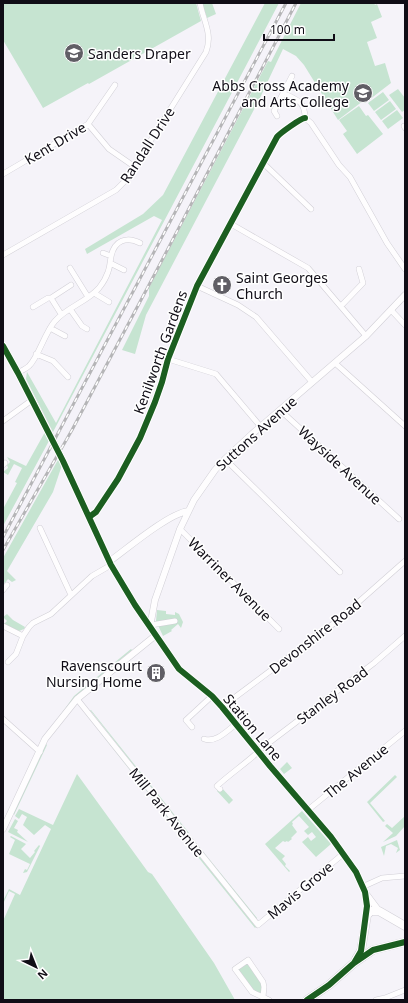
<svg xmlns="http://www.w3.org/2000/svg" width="408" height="1003" font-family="'Noto Sans',sans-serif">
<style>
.green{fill:#c6e4d1}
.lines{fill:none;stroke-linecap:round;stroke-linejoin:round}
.minor-casing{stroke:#d1cfd6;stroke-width:6}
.tertiary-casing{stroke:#d1cfd6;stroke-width:7}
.primary-casing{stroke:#d1cfd6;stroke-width:9}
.minor{stroke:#fefdfe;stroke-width:5}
.tertiary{stroke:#fefdfe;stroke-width:6}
.primary{stroke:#fefdfe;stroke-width:8}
.rail-casing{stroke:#b5b5b7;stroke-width:3}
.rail{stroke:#fff;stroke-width:1.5;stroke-dasharray:4.5;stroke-linecap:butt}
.tertiary-bridge-casing{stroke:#d1cfd6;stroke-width:7;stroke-linecap:butt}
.tertiary-bridge{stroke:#fefdfe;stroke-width:6}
.cycleway-casing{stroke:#fff;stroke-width:8}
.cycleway{stroke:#1b5e20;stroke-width:6}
.labels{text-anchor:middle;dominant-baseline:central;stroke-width:3;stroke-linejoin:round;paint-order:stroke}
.poi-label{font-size:14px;fill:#100d16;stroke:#fff;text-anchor:start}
.street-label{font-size:14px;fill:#100d16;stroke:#fff}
</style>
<rect width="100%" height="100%" fill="#f5f3f9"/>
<path class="green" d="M3 3H196L201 21 89 84 88 83 43 108 3 40Z
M202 3H212L216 14 207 18Z
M265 3H279L53 432 26 379 27 372 56 423 162 220 154 216 87 254 85 249 143 214 163 195Z
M301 3H374L375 5 377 4 382 17 371 22 377 38 367 42 375 66 385 63 391 83 365 103 363 101 338 120 304 65 296 56 283 49 259 100 146 315 135 354 122 350 149 296V288L268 61 271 62Z
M398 89 405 98V110L402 112 389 95Z
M383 92 389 100 374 111 368 103Z
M390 101 396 109 381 120 375 112Z
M359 106 366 116 368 115 383 134 357 154 343 134 347 131 339 120Z
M397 110 403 118 388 129 382 121Z
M46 431 50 439 3 526V509L17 483 15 482 22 468 14 464 8 475 3 472 8 468 7 465 10 462 7 457 26 466 45 432Z
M59 458 62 465 53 492 7 571 16 580 12 582 8 579 5 583 3 582V558Z
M157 610 166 611V614L175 615V612L179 614 183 622 181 628 178 624 171 630 172 631 163 636 156 621Z
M7 614 13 620 25 627 24 629 19 631 4 624 7 621 3 617Z
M131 649 132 650 74 698 42 741 74 696Z
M79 706 184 837H183Z
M90 710H91L189 833 188 834Z
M46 744 47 745 14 815V811Z
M287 762 292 768 284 774 280 769Z
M77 774 148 872 152 874 214 963 235 1000H3V921L15 894 9 891 3 904V901L9 889 20 895 51 829 45 825 34 835 23 825 27 817 22 814 19 819 15 816 19 809 53 825Z
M395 775 397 777 370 803 385 821 383 822 367 802Z
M221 787 233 800 229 804 217 791Z
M302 811 331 844 316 857 302 842 308 837 311 841 316 837 312 832 308 835 304 831 309 827 299 816 292 822 293 824 292 825 297 832 291 838 292 839 288 842 287 841 285 842 283 841 275 848 285 856 282 859 286 864 285 866 290 871 289 872 265 844Z
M405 816V826L396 836 383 842 393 833 385 826 387 824 392 828Z
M15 819 18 821 14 828 18 830 17 832 28 842 8 832Z
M11 836 26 844 21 849 30 858 35 852 34 851 39 845 40 846 27 872 23 873 25 869 27 870 30 864 9 854 15 840 10 837Z
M193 839 257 918 256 919Z
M397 840 400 850 396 853 398 848 391 844 386 846 384 856 381 847Z
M187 841 256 927 255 928 186 842Z
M248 962 262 985 261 993 254 991 238 969Z"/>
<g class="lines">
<defs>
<path id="minor" d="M283 93C297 100 305 101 305 118L311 123 339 165 350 177 387 243 405 269
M277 116 274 111 292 76
M88 124 109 149 135 167
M404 126 405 128
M263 163 311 209
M3 174 88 124 115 85
M231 224 308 268 366 336
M103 253 111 256
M3 255 116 190 126 180 206 52C213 34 203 20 200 3
M110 263 124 270
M70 268 88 297
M197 286 238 305 256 317 312 382
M94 293 109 302
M51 298 61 314
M341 306 363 283 359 269
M33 307 48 298H51L71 285
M70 309 82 326 87 329
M391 310 405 325
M50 328 65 336
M36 354 53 361 68 377
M168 359 216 374 261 427
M335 363 405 426
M18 373C22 370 26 369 29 366 38 358 45 332 55 321 67 307 87 302 99 288 103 283 106 278 108 272 110 267 110 262 111 257 114 240 127 236 140 243
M280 410 399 519
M3 421 32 400
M225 459 340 572
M3 465 5 463
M89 517 96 512 118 479 140 438 155 402 162 382 168 359 197 286 277 137C279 134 301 118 305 118
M40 528 71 595
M180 529 279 629
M3 590 7 585
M151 625 175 621
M3 626 23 636
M8 662 16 654 23 636 29 627 33 623 51 614 92 576 111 565
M77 699 258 925 343 854
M222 707 337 621 405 561
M3 719 40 752
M192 727 186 720 212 696
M204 739C216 743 227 731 236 724
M258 751 374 663 405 636
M220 789 217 786C230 774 245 764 258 752
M308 810 405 731
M362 887 382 878 405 876
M263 997 264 987 263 982 248 960 235 969 252 992 269 1000
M376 1000 385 998 405 990"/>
<path id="tertiary" d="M3 346 16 369 46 426
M63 461 111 565 135 605 179 669 212 696 222 707 270 766 331 837 356 872 365 892 367 906V915
M110 561C128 548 168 514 188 511
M150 627 155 600 180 529 194 500 215 470 225 459 252 434 366 336 405 295
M3 829 45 739 77 699 156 635
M367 895 379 911"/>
<path id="primary" d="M356 959 361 951 367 915 371 911H379L405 926
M307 1000 329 985 354 963 373 950 405 942"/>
</defs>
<use href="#minor" class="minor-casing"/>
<use href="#tertiary" class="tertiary-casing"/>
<use href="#primary" class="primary-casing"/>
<use href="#minor" class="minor"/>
<use href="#tertiary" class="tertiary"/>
<use href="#primary" class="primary"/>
<defs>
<path id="rail" d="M3 537 286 3
M3 550 72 430 159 266 296 3"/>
</defs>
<use href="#rail" class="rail-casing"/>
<use href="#rail" class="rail"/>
<defs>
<path id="tertiary-bridge" d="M46 426 63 461"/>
</defs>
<use href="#tertiary-bridge" class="tertiary-bridge-casing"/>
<use href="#tertiary-bridge" class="tertiary-bridge"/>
<defs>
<path id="cycleway" d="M3 346 18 373 63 461 111 565 135 605 179 669 212 696 222 707 270 766 331 837 356 872 365 892 367 906 361 951 354 963
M89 517 96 512 118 479 140 438 155 402 162 382 168 359 197 286 277 137C279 134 301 118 305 118
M307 1000 329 985 354 963 373 950 405 942"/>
</defs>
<use href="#cycleway" class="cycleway-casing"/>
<use href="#cycleway" class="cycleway"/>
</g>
<defs>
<symbol id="school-disc" viewBox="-11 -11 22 22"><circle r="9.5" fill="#605e65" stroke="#fff"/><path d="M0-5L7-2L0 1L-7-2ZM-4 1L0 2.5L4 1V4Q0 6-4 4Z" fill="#fff"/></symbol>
<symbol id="church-disc" viewBox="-11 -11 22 22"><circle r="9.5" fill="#605e65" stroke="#fff"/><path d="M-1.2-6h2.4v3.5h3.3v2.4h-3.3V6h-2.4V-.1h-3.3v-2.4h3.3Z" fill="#fff"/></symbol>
<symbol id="building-disc" viewBox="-11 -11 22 22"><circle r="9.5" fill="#605e65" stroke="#fff"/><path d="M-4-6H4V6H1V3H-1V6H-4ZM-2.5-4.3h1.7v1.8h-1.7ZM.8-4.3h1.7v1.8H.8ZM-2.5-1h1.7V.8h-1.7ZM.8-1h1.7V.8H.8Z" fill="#fff"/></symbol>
</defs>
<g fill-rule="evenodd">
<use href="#school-disc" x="63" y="42" width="22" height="22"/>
<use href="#school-disc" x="352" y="82" width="22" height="22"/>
<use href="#church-disc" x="211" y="274" width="22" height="22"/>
<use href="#building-disc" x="145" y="662" width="22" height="22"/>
</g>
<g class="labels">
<g class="poi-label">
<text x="88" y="53">Sanders Draper</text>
<text x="349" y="85" text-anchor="end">Abbs Cross Academy<tspan x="349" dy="16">and Arts College</tspan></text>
<text x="236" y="277">Saint Georges<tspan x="236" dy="16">Church</tspan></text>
<text x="142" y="665" text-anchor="end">Ravenscourt<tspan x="142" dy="16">Nursing Home</tspan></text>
</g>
<g class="street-label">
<text transform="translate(55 143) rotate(-31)">Kent Drive</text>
<text transform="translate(147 145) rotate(-57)">Randall Drive</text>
<text transform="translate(160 352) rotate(-70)">Kenilworth Gardens</text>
<text transform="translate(256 433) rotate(-42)">Suttons Avenue</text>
<text transform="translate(340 465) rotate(43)">Wayside Avenue</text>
<text transform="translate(230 579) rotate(45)">Warriner Avenue</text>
<text transform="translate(315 636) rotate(-38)">Devonshire Road</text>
<text transform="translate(332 695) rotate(-37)">Stanley Road</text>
<text transform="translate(253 727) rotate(50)">Station Lane</text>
<text transform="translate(356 771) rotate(-39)">The Avenue</text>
<text transform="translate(167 812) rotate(51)">Mill Park Avenue</text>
<text transform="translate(300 890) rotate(-40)">Mavis Grove</text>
</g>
</g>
<rect width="408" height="1003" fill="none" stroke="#100d16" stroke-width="8"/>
<g transform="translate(36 967) rotate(137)" stroke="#ffffff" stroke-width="3" paint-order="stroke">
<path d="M0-3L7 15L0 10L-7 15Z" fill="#100d16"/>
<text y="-6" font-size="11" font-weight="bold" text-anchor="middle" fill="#100d16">N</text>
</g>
<path d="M264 34v6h70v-6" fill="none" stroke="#100d16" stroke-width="2"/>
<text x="270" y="34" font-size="12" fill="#100d16" stroke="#ffffff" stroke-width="3" paint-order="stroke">100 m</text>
</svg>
